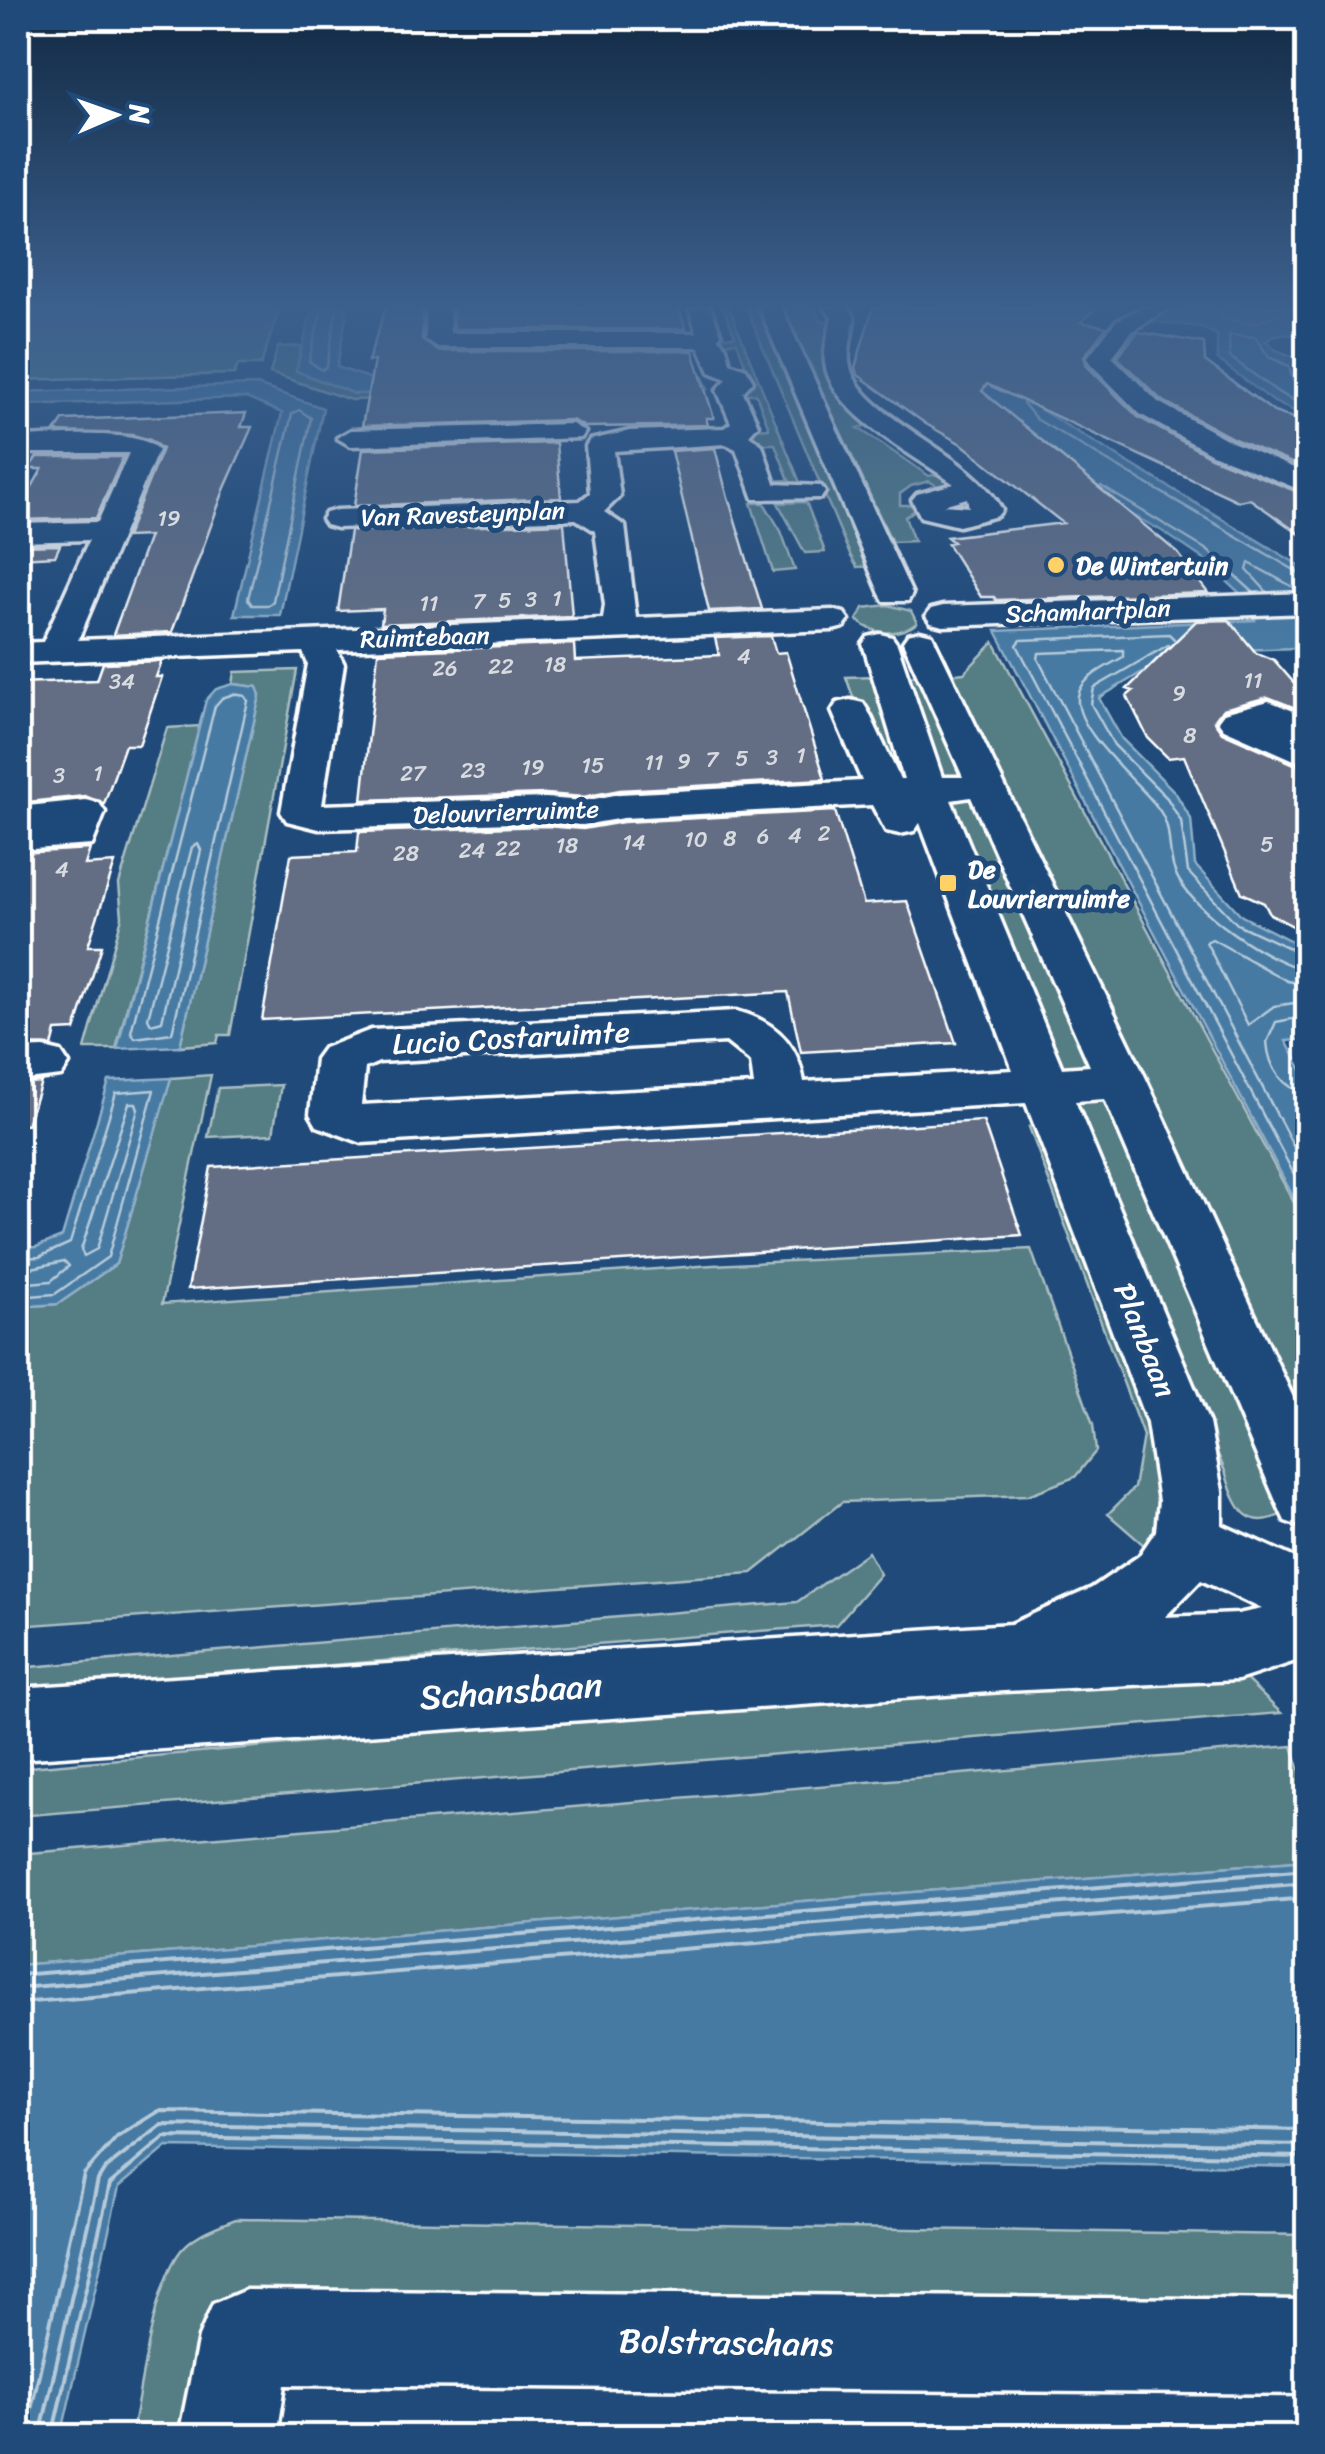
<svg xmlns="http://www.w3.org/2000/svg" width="1325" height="2454" font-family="Sriracha,sans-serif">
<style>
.green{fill:#557d84;stroke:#aabec2;stroke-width:2.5}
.water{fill:#467aa3;stroke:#90afc8;stroke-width:2.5}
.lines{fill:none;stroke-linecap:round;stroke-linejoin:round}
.shore-far1{stroke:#b5cada;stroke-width:2.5}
.shore{stroke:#b5cada;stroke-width:4}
.building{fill:#646e84;stroke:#fff;stroke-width:2.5}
.minor-casing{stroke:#fff;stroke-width:7}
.minor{fill:#1f4a7a;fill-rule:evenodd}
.poi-dot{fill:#ffd166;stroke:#1f4a7a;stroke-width:4}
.labels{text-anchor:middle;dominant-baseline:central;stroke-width:10;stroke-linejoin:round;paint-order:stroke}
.far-number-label{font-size:22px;fill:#d8dbe0}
.far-street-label{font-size:25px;fill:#fff;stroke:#1f4a7a}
.far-poi-label{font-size:25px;font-weight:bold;fill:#fff;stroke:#1f4a7a;text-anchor:start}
.street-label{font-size:30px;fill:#fff;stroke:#1f4a7a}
.near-street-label{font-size:35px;fill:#fff;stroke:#1f4a7a}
</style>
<rect width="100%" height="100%" fill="#1f4a7a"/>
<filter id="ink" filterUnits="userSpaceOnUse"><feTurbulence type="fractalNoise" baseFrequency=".01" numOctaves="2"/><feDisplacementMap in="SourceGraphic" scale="20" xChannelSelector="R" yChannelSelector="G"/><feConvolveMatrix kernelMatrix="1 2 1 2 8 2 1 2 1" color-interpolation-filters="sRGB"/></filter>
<g filter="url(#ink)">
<path class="green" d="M18 307H280L261 365H238L234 374 18 380Z
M723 307H729L801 485 774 486 772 481 789 480 775 444H759L748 436 754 429 769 428 756 394H741L752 377 731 365 745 364 737 342 720 343 718 337 735 336Z
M746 307H764L874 566 857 567 850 555Z
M782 307H814L821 321 837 322 826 357 873 424 858 428 929 476 945 473 952 478 951 483 939 487 929 481 911 486 900 494V505H917L918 508 905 517 914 541 892 542Z
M1222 307H1292C1266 325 1249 330 1220 315Z
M301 346 297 371 355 394 701 373 708 389 351 400 270 373 278 347Z
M806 502 825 552H826L805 553 778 503Z
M751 503H764L781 531 795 570 773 572Z
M888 605 911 611 917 623C899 637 873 635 857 620L864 608Z
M994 642 1307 1227V1438L948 675 964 673Z
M297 670 230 1035H219L217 1043 180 1046 260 695 256 687 233 684 235 672Z
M923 675 969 773 961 779 938 780 902 676Z
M877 676 907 764H892L873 714H859L846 677Z
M200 726 116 1049H85L122 917 119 884 167 728Z
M968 796 984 802 1094 1054 1086 1066 1059 1068 948 797Z
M211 1075 162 1304 713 1265 1031 1249 1093 1425 1096 1451 1075 1477 1028 1495 842 1502 752 1573 18 1626V1307L58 1304 116 1264 171 1078Z
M281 1085 273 1134 208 1137 218 1088Z
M1099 1094 1114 1104 1286 1512C1247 1534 1235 1507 1226 1474L1073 1096Z
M1049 1126 1176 1459 1153 1553 1108 1514 1134 1488 1143 1436 1029 1127Z
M868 1552 880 1574 836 1625 18 1690V1668L797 1602Z
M1227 1661 1281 1713 18 1816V1768Z
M1292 1746 1307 1793V1860L18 1965V1854Z
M236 2219 1307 2235V2305L199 2369 187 2436H131C142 2387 151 2297 177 2256 189 2236 215 2227 236 2219Z"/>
<path class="water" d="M313 307H348L337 367 378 381 664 386 355 394 296 371Z
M956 307H1031L1015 314 1022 387 1041 410 1307 570V653L1298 648 1176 652 1099 698 1122 739 1175 792 1191 819 1195 865 1242 916 1307 949V1039L1286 1041 1307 1079V1223L996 631 1255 620 1244 597 1202 558 1162 531 1023 455 932 337Z
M1191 307H1222L1221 315C1266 338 1269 307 1307 307V334L1275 335 1266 341 1276 350 1303 360 1299 374 1307 378V417L1274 402 1217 359V335L1200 327 1148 321Z
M257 385 323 408 280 615H234L282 413 246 398 18 405V392Z
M233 684 257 687 260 695 180 1046 117 1049 206 700 216 689Z
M171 1078 116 1264 58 1304 18 1307V1248L36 1247 62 1237 109 1081Z
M1307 1860V2167L167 2147 119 2187 61 2436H18V1965Z"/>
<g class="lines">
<path class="shore-far1" d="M322 307 309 361 322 370 327 366 337 307
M1308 386 1293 381 1289 366 1269 357 1255 337 1229 335 1230 357 1279 393 1308 407
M1023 403 1036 419 1308 578
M299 410 311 418 273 601 269 605H252L248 599 292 414Z
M1101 486 1207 550 1253 592
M1267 592 1247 570 1249 563 1295 588 1308 590
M1174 639 1169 634 1021 640 1017 645 1308 1201
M1168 645 1094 688 1091 704 1114 745 1167 798 1181 821 1188 872 1237 924 1308 957
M234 694 245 696 248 701 172 1033 135 1038 131 1032 215 706 222 698Z
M198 844 201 850 162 1021 151 1024 148 1018 192 847Z
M1308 970C1270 964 1189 909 1175 872 1166 849 1174 828 1157 807 1138 781 1074 731 1078 696 1081 677 1108 666 1123 657V650L1039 653 1038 659 1308 1174
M1308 985 1287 981 1212 939 1206 942 1248 1025 1274 1006 1308 1001
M1308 1016 1276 1022 1267 1042C1269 1068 1282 1088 1308 1094
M129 1103H136L138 1109 97 1249 84 1256 81 1250Z
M18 1258 39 1257 70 1243 116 1093 154 1090 108 1257 55 1294 18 1297
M18 1271 64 1261 69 1266 51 1281 18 1284"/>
<path class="shore" d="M18 1975 1308 1870
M18 1988 1308 1883
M18 2003 1308 1898
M25 2436 84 2174 117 2137 159 2111 1308 2130
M40 2436 98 2180 105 2169 162 2125 1308 2145
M52 2436 110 2184 165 2137 1308 2157"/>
</g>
<path class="building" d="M386 307H423L422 340 438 351H693L714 418H706L708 425 665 426 585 427 572 420 362 426 374 361H368Z
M453 307H678L686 329H454Z
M873 307H1097L1081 322 1107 327 1084 356 1087 366 1138 417 1211 457 1308 496V540L1250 499 1238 501 987 384 982 391 1178 553 1208 593 996 600 994 597H981L947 543 953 542 947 537 1063 523 963 445 926 424 858 375 855 368Z
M1138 332 1204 343 1205 361 1274 412 1308 423V470L1234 439 1160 399 1117 357Z
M246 413 241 427H252L224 490 172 632 113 635 149 536 126 537 162 449 150 440 133 435 55 432 63 420Z
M556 443 561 498 354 506 363 449Z
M715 448 725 487 762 609 709 611 671 451Z
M37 457H123L96 518 18 520V512L42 469H28Z
M564 523 572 616 381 624 383 609 338 611 350 531Z
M60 545 55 556 18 558V546Z
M1229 620 1256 653 1274 660 1308 699V713L1268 697 1223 709 1214 721 1222 732 1308 770V934L1270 914 1264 903 1242 893 1184 756 1168 758 1148 738 1127 696 1133 691 1127 689 1196 621Z
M771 636 776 653 786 652 825 779 620 790 583 797 546 794 362 800 378 652 574 644 575 661 651 658 719 655 715 638Z
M162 661 156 677H162L139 745H125L104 804 85 796 18 803V683L97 680 103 663Z
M835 811 864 904 907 901 956 1043 801 1052 788 992 262 1020 291 855 357 852 359 832 546 826 583 829 623 822Z
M90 849 85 865 115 863 88 946H102L75 1030 56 1031 52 1046 18 1045V853Z
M41 1082 27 1125 18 1124V1084Z
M983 1121 1022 1235 188 1289 211 1167Z"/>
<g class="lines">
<defs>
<path id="minor" d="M427 307H449L450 333H697L690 310 710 307 721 334 718 338 726 347 730 363 746 369 753 381 743 392 758 425 749 435 762 445 775 484 821 486 825 492 821 498 754 499 736 449 726 444 614 451 620 496 604 512 625 526 636 618 832 610 844 613 849 620 844 627 832 630 337 650 344 664 322 805 546 798 583 801 620 794 862 781 832 711 837 703 850 700 863 703 868 711 900 779H904L863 644 868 637 880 634 892 637 897 644 942 777H963L903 642 908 635 920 632 932 635 1147 1081 1308 1430V1529L1285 1521 1276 1501 1105 1099 1075 1101 1209 1423 1222 1491V1525L1308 1564V1657L1238 1680 1004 1691 18 1759V1688L1011 1624 1092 1588 1139 1556 1156 1531 1159 1501 1147 1423 1026 1103 362 1143 317 1126 310 1114 316 1059 324 1048 371 1030 736 1011C775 1021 798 1043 804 1082L1013 1070 920 823 914 831 900 834 886 831 872 805 623 818 583 825 546 822 319 829 287 821 281 812 308 664 303 652 18 663V643L43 642 89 540 18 542V524L98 522 129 453H18V437C48 437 140 427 158 450L78 640 603 619 605 605 595 531 576 519 337 528 326 525 322 519 326 513 337 510 580 501 590 493 586 446 590 440 630 431 724 428 731 423 717 390 727 379 710 372 699 347H438L426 340ZM971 797 1090 1066 1062 1068 951 800ZM726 1042 751 1062 754 1085 361 1105 365 1068 379 1062ZM1201 1580 1262 1609 1238 1614 1165 1617Z
M759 307H781L912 594 908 601H884L880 594Z
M824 307H847L854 316C854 331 847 347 849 362 856 417 973 451 1002 510L997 516 959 526 921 517 912 500 917 494 954 484C916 455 832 415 825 363 823 348 830 332 832 317ZM967 498 969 507 943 505Z
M1143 307H1171L1132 331 1112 357 1158 402 1232 442 1308 474V493L1212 454 1140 414 1090 363 1087 358 1116 321Z
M572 424 585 432 581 438 351 446 337 438 351 430Z
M1308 593V613L943 626 931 623 926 616 931 609 943 606Z
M1269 701 1308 717V766L1224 729 1218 721 1224 713Z
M85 800 99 803 105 812 92 845 18 850V807Z
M44 1048 61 1052 69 1064 61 1076 18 1081V1049Z
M246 2290 1308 2300V2394L285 2385 277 2436H179L199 2337 213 2304Z"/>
</defs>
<use href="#minor" class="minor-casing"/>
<use href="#minor" class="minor"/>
</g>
</g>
<linearGradient id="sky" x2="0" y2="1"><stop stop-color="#112943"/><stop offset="0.47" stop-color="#3c608d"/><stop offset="1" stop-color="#3c608d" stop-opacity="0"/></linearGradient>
<rect width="1325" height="650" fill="url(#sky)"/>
<g class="poi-dot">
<circle cx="1056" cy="565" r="10"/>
<rect x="938" y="873" width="20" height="20" rx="5"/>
</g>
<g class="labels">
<g class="far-number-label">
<text x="169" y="518">19</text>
<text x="557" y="598">1</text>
<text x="531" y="599">3</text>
<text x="505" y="600">5</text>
<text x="479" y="601">7</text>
<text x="429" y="603">11</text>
<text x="744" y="656">4</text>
<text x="555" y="664">18</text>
<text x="501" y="666">22</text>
<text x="445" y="668">26</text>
<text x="1253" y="680">11</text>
<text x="122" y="681">34</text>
<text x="1179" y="693">9</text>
<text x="1190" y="735">8</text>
<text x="801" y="755">1</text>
<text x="772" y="757">3</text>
<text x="742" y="758">5</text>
<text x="712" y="759">7</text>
<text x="684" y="761">9</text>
<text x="654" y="762">11</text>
<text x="593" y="765">15</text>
<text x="533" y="767">19</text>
<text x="473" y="770">23</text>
<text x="98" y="773">1</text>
<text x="413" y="773">27</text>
<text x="59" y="775">3</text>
<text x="824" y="833">2</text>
<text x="795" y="835">4</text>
<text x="763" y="836">6</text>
<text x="730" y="838">8</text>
<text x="696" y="839">10</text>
<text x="634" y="842">14</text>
<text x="1267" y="844">5</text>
<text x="567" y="845">18</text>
<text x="508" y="848">22</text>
<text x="472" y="850">24</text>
<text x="406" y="853">28</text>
<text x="62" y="869">4</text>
</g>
<g class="far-street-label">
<text transform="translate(463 514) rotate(-2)">Van Ravesteynplan</text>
<text transform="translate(1088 611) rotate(-2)">Schamhartplan</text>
<text transform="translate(425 637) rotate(-2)">Ruimtebaan</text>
<text transform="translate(506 812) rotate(-2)">Delouvrierruimte</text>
</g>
<g class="far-poi-label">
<text x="1076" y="565">De Wintertuin</text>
<text x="968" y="869">De<tspan x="968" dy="29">Louvrierruimte</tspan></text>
</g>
<g class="street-label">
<text transform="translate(511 1038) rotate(-3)">Lucio Costaruimte</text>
<text transform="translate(1145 1340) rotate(68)">Planbaan</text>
</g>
<g class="near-street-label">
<text transform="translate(511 1691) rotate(-4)">Schansbaan</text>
<text transform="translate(726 2342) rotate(1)">Bolstraschans</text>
</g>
</g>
<rect width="1325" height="2454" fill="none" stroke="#1f4a7a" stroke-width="60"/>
<rect x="30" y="30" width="1265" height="2394" fill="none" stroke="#fff" stroke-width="4" filter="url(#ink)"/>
<g transform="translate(115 115) rotate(88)" stroke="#1f4a7a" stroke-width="8" paint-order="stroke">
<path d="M0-8L18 38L0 25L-18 38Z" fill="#ffffff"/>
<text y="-15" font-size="28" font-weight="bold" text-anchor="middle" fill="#ffffff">N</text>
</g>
</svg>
